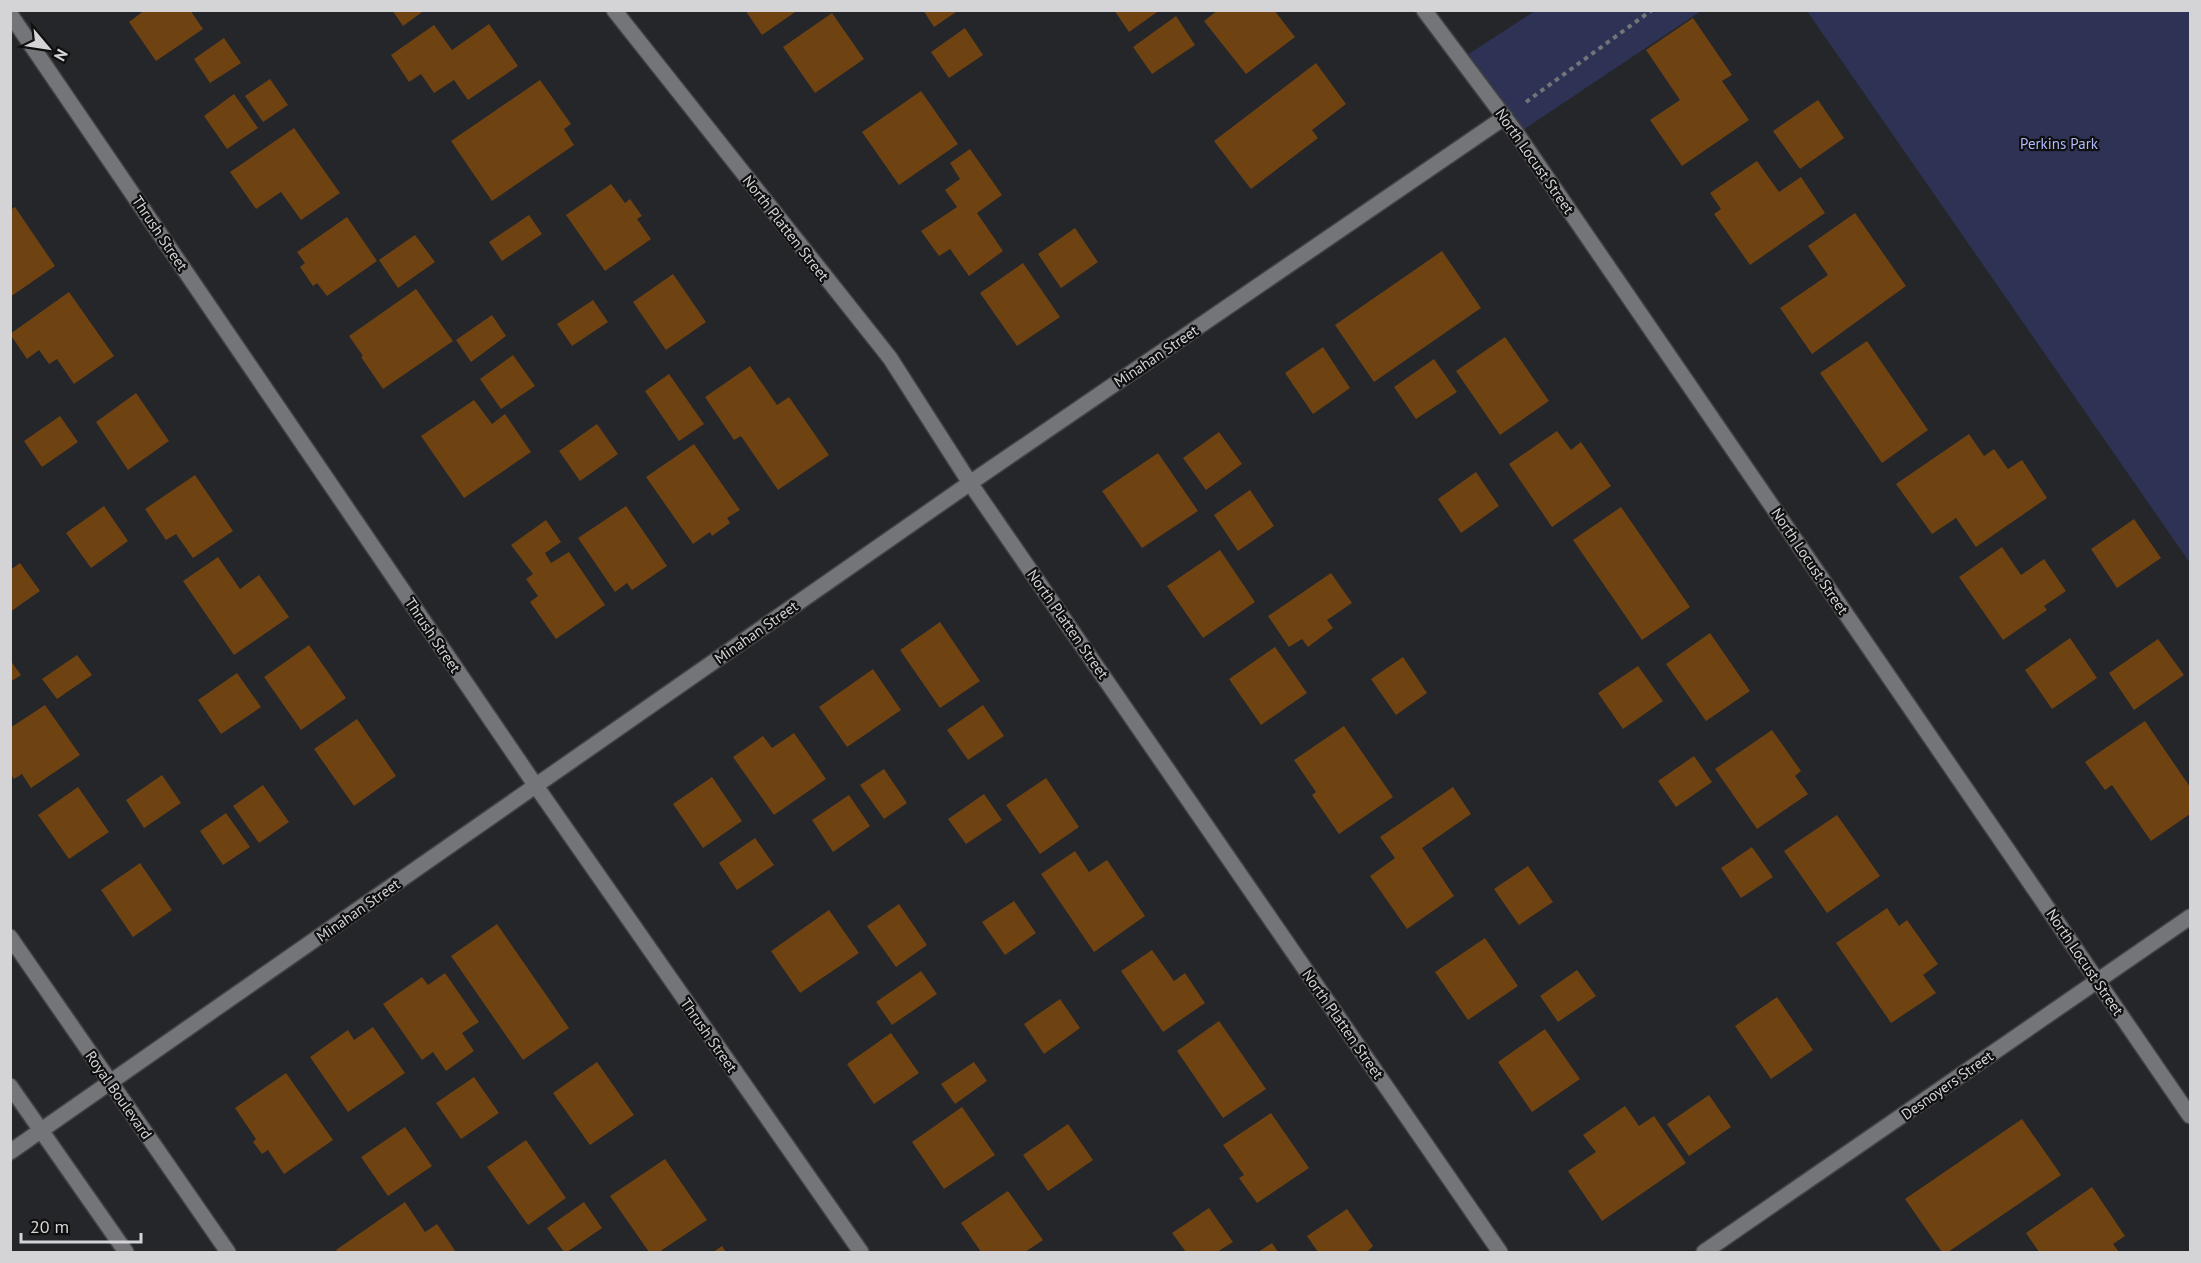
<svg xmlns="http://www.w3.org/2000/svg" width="2201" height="1263" font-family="'PT Sans',sans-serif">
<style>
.green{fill:#2e3355}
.building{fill:#6f4212}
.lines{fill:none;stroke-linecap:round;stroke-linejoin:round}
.minor-casing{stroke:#414245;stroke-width:18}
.path{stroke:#737477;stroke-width:4;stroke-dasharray:4.5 4.5;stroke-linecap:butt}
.minor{stroke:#747579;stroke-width:15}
.labels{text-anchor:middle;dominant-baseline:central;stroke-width:4.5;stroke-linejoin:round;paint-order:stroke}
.park-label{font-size:15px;fill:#afbcfd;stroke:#0f0f10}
.street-label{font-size:15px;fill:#d4d4d7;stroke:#0f0f10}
</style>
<rect width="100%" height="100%" fill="#252629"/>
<path class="green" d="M1535 11H1701L1517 134 1461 59Z
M1807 11H2190V563Z"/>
<path class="building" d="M145 10H190L203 29 156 61 129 22Z
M392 10H425L403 26Z
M745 10H798L762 35Z
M923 10H959L934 27Z
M1114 10H1160L1129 32Z
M1218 10H1274L1295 37 1246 74 1204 21Z
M832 13 864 59 815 93 783 47Z
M1176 16 1195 45 1152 74 1133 47Z
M1693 18 1732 75 1722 81 1749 120 1682 166 1650 120 1680 100 1646 50Z
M489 24 518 66 468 100 454 80 434 93 421 74 409 82 391 55 434 25 452 50Z
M965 28 983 55 949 78 931 52Z
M224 38 241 63 210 83 194 59Z
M1316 63 1346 104 1312 130 1318 138 1251 189 1214 141Z
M270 79 288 105 263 122 245 96Z
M540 80 571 124 564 129 574 145 492 201 451 141Z
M921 91 958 144 899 185 862 132Z
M234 94 258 128 227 149 204 116Z
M1818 100 1844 138 1800 169 1773 131Z
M294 128 340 193 301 220 281 192 256 209 230 172Z
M970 149 1002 195 977 213 1003 251 969 276 950 249 939 256 921 231 957 207 945 190 960 179 950 163Z
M1757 161 1779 192 1801 177 1825 213 1750 265 1714 214 1721 209 1710 193Z
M611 184 625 203 630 199 642 216 637 219 651 239 605 271 566 215Z
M15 207 55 266 10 297V210Z
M1855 213 1906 286 1812 354 1780 308 1828 275 1808 246Z
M529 215 542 234 502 261 489 242Z
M347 217 377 261 327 296 317 283 313 286 300 267 305 263 297 252Z
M1075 228 1098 262 1061 288 1038 254Z
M415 235 435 262 398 288 379 260Z
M1442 251 1481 308 1374 382 1335 325Z
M1023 263 1060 317 1017 346 980 293Z
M673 274 706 322 666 350 633 302Z
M416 289 453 341 383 389 361 357 363 356 349 336Z
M69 292 114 356 74 384 57 359 49 364 39 350 27 359 10 334Z
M593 300 608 322 572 346 557 324Z
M492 315 506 336 471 362 456 340Z
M1505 337 1549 401 1500 435 1456 371Z
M1867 341 1928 430 1882 463 1820 373Z
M1323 347 1350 388 1313 414 1285 373Z
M513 355 535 386 501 409 480 379Z
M1434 359 1457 392 1416 419 1394 387Z
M750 366 777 405 789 397 829 455 778 490 741 436 734 440 705 397Z
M669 374 704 424 679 441 645 391Z
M136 393 169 441 128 470 96 422Z
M474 400 492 424 505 414 531 452 464 498 421 436Z
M60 416 78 442 42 467 24 441Z
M597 424 618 454 580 481 559 451Z
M1557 431 1571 450 1581 442 1611 486 1552 527 1509 464Z
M1219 432 1242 464 1206 490 1183 458Z
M1969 434 1984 456 1994 449 2008 469 2022 460 2047 498 1976 547 1956 518 1932 534 1896 484Z
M694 444 740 510 727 518 730 523 712 536 710 532 693 544 646 477Z
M1158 453 1198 511 1142 548 1102 491Z
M1476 472 1499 506 1461 533 1438 499Z
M195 475 233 531 193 558 176 534 166 540 145 509Z
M1250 490 1274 526 1238 551 1214 515Z
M104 506 128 541 91 568 66 533Z
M626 506 667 566 632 590 627 583 615 592 578 538Z
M1621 507 1690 607 1642 640 1573 540Z
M2134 519 2161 558 2117 588 2091 549Z
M546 520 561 542 545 553 551 563 569 552 605 605 556 639 530 602 538 596 526 579 533 574 511 545Z
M2002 547 2021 575 2044 559 2066 591 2044 606 2047 610 2003 640 1959 577Z
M1220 550 1255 602 1203 638 1167 586Z
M218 557 240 589 259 575 289 617 234 655 183 581Z
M20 563 40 591 10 612V570Z
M1331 573 1352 603 1327 620 1333 628 1308 647 1302 639 1289 647 1268 616Z
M940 622 980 681 940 708 900 650Z
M1710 633 1750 691 1706 721 1666 664Z
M2070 638 2097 678 2052 709 2025 670Z
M2158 639 2184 675 2134 710 2109 673Z
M309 645 346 698 301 730 264 677Z
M1275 647 1307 693 1261 725 1229 679Z
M77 655 92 675 57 699 42 679Z
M1403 657 1427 693 1396 715 1371 679Z
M10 660 21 675 10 682Z
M1638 666 1663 701 1623 729 1598 693Z
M873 669 901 710 847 747 819 707Z
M237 673 261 707 221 734 198 700Z
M45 705 80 755 31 788 22 774 14 779 10 773V728Z
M983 705 1004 736 968 760 947 730Z
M357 719 396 776 354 806 314 749Z
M2145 721 2190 787V814L2151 841 2112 785 2105 790 2085 762Z
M1344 726 1393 797 1339 834 1312 795 1316 792 1294 760Z
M1772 730 1801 771 1795 776 1808 794 1757 829 1715 769Z
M794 733 826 779 774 815 733 757 763 736 772 748Z
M1694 756 1712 782 1676 807 1658 781Z
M884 769 907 803 884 819 860 785Z
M162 775 181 803 144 828 126 800Z
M712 777 742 821 703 848 673 804Z
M1046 778 1079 827 1040 854 1006 805Z
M263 785 289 822 259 843 233 806Z
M78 787 109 832 69 859 38 815Z
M1453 787 1471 814 1422 848 1454 896 1407 929 1370 876 1395 858 1380 837Z
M984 794 1002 820 966 844 948 819Z
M849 795 870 826 833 852 812 820Z
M226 813 250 847 223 865 200 831Z
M1837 815 1880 876 1827 913 1784 851Z
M755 838 774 865 737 890 719 863Z
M1752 847 1773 877 1741 898 1721 868Z
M1075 851 1089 872 1107 860 1145 916 1094 952 1041 874Z
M140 863 172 910 133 937 101 890Z
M1528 866 1553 902 1519 925 1494 889Z
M1014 901 1036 933 1005 955 982 922Z
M899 904 927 945 896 967 867 926Z
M1887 908 1899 926 1907 920 1938 964 1923 975 1936 993 1891 1023 1836 943Z
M829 910 859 953 800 993 771 951Z
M497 924 569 1028 523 1060 451 956Z
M1485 938 1518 986 1468 1020 1435 972Z
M1152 950 1174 981 1185 973 1205 1003 1163 1032 1121 971Z
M1577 970 1596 996 1558 1022 1540 996Z
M921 971 937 994 892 1025 876 1002Z
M445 973 479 1022 462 1033 474 1051 446 1071 433 1052 422 1060 383 1004 422 977 428 985Z
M1777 997 1813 1050 1771 1079 1735 1026Z
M1060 999 1080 1028 1044 1054 1024 1024Z
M1219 1021 1266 1089 1223 1118 1177 1051Z
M373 1027 405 1073 348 1112 310 1057 348 1030 354 1040Z
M1545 1029 1580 1079 1532 1112 1498 1062Z
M891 1033 919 1073 874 1104 847 1064Z
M597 1062 634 1115 590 1145 553 1093Z
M974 1062 987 1081 955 1104 941 1084Z
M286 1073 333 1140 284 1174 268 1150 262 1154 253 1142 256 1139 235 1108Z
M474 1077 499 1113 461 1139 436 1103Z
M1709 1095 1731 1127 1689 1156 1667 1124Z
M1625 1106 1639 1126 1654 1116 1686 1163 1602 1221 1568 1171 1596 1152 1583 1135Z
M962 1107 995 1155 944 1189 912 1142Z
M1271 1113 1309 1168 1257 1203 1239 1178 1244 1175 1223 1145Z
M2022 1119 2061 1175 1948 1252H1942L1905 1199Z
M1068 1124 1093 1160 1048 1191 1023 1155Z
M405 1127 432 1166 388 1196 361 1157Z
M526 1140 566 1198 528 1225 487 1167Z
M665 1159 707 1220 659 1252H649L610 1196Z
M2092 1187 2125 1236 2113 1244 2119 1252H2039L2026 1233Z
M1008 1191 1043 1240 1025 1252H981L961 1223Z
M405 1202 425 1232 437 1224 456 1252H338L336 1250Z
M584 1202 602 1228 567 1252H564L547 1228Z
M1209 1208 1233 1242 1217 1252H1186L1172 1233Z
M1347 1209 1373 1246 1367 1252H1318L1307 1236Z
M1272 1243 1278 1252H1258Z
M722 1246 726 1252H713Z"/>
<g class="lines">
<defs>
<path id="minor" d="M614 10 890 358 970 483 1500 1252
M1424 10 1517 134 2190 1116
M10 14 536 786 861 1252
M10 937 228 1252
M10 1086 126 1252
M10 1152 970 483 1505 117
M1704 1252 2190 917"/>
</defs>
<use href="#minor" class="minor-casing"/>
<path class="path" d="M1526 102 1652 10"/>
<use href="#minor" class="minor"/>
</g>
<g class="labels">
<g class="park-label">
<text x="2059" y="143">Perkins Park</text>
</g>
<g class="street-label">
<text transform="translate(1535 161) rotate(55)">North Locust Street</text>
<text transform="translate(786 228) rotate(52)">North Platten Street</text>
<text transform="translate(160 233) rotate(56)">Thrush Street</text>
<text transform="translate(1156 356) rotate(-34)">Minahan Street</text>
<text transform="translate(1810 561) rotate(56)">North Locust Street</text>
<text transform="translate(1068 624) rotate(55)">North Platten Street</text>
<text transform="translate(756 632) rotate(-35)">Minahan Street</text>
<text transform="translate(433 635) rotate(56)">Thrush Street</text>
<text transform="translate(358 910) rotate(-35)">Minahan Street</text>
<text transform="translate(2085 962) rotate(56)">North Locust Street</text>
<text transform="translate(1343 1024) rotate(55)">North Platten Street</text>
<text transform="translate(709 1035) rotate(55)">Thrush Street</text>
<text transform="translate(1947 1085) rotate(-35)">Desnoyers Street</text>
<text transform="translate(119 1095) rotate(55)">Royal Boulevard</text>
</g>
</g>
<rect width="2201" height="1263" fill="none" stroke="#d4d4d7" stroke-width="24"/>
<g transform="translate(48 48) rotate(119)" stroke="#0f0f10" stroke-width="4.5" paint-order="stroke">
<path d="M0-4.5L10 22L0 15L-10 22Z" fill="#d4d4d7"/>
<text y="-9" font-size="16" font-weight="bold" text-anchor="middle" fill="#d4d4d7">N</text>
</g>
<path d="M21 1233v9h120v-9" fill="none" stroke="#d4d4d7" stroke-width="3"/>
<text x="30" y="1233" font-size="18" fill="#d4d4d7" stroke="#0f0f10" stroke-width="4.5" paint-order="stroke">20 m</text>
</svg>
